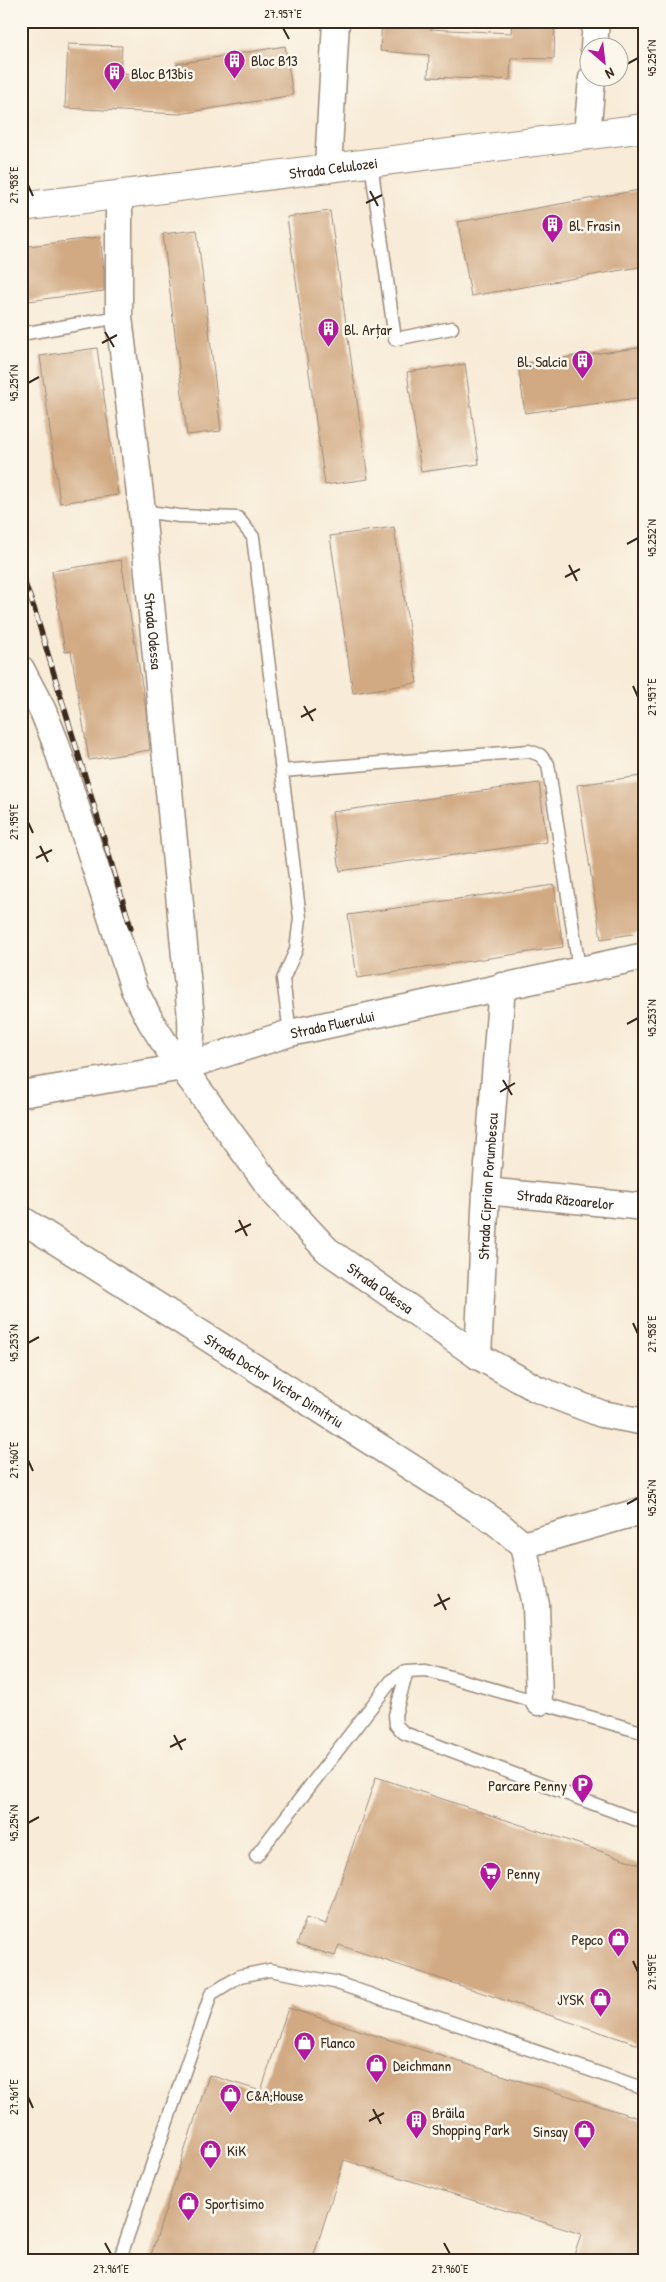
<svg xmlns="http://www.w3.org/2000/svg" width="666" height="2282" font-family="'Patrick Hand',sans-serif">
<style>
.building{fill:#d1a982}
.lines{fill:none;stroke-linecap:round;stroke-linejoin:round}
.lane-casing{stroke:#9a8a7a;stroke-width:15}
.street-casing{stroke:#9a8a7a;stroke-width:29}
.secondary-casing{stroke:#9a8a7a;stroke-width:30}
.lane{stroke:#fff;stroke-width:12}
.street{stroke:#fff;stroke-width:26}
.secondary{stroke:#fff;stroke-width:28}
.rail-casing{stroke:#3b2a1e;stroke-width:5.5}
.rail{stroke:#fbf7ec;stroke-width:4;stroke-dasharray:11;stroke-linecap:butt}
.ticks{fill:none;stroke:#3b2a1e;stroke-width:2}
.labels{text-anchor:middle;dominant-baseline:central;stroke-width:5;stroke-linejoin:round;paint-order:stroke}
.poi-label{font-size:15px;fill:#3b2a1e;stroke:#fbf7ec;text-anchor:start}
.street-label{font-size:15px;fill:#3b2a1e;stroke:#fbf7ec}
.neatline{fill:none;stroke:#3b2a1e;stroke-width:2}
.ticks-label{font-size:12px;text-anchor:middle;fill:#3b2a1e}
</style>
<rect width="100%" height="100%" fill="#fbf7ec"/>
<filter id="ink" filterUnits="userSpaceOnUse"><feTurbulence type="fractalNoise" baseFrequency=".02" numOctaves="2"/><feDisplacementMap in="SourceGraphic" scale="10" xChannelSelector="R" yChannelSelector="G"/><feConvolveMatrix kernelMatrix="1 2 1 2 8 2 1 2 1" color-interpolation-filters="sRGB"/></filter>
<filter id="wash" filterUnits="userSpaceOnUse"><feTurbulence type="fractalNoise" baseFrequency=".0096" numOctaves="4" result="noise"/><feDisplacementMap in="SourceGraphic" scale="20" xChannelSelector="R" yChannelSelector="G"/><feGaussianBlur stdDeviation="1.12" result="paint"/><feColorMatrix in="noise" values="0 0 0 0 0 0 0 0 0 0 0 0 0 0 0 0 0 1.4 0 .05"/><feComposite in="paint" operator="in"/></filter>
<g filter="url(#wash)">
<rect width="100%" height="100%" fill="#f8ebd7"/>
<g id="blocks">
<path class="building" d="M382 21H430V29L511 33 512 21H555L554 59 511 58 510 80 428 77 429 55 380 51Z
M68 44 122 46 120 73 179 76 177 64 285 46 293 95 179 114 65 108Z
M645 189V266L471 296 458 222Z
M330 211 368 479 325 485 287 217Z
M197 230 221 431 187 435 163 234Z
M100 237 104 270V291L21 302V247Z
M645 347V397L525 413 518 364Z
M97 348 118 495 60 503 40 356Z
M465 364 479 464 421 472 407 372Z
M394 527 417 683 353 693 330 536Z
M121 560 145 703 150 750 89 760 71 651 65 652 52 571Z
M641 776 645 801V932L601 939 577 785Z
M539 783 547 842 340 871 332 812Z
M554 885 563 947 357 978 348 915Z
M376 1777 645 1866V2047L339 1945 335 1956 297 1944 306 1918 326 1924Z
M288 2008 645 2120V2261H572L581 2234 344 2160 312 2261H149L209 2075 261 2091Z"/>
</g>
</g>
<g filter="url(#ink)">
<use href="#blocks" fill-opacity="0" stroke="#9a8a7a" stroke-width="1"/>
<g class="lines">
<defs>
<path id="lane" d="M371 163 395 339 452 328
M21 334 119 317
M142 511 179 516 238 518 253 537 300 918 296 950 283 979 290 1033
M282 771 529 751 540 755 548 764 579 969
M407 1671 395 1715 396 1725 404 1733 645 1823
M256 1856 392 1680 407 1671 426 1670 645 1733
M119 2261 211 1994 240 1976 270 1970 334 1982 645 2089"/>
<g id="street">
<path d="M594 48 596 21"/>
<path d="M587 136 592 78"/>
<path d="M328 168 336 21"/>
<path id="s1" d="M119 194V317L142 511 191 1018C192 1037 191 1050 183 1067"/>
<path id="s2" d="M21 669 43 711 55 741 134 989 151 1022 167 1047 275 1194 327 1250 478 1356 537 1389 602 1414 645 1422"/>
<path id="s3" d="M21 1094 183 1067 290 1033 645 956"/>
<path id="s4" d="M486 1191 645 1207"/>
<path id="s5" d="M21 1219 461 1499 497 1523 523 1545"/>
<path id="s6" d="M478 1356 486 1191 502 986"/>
<path d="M523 1545 536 1605 539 1702"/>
<path d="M523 1545 645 1510"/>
</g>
<g id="secondary">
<path id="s7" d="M21 207 645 128"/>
</g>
</defs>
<use href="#lane" class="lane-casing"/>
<use href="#street" class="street-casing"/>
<use href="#secondary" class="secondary-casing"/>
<use href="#lane" class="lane"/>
<use href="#street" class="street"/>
<use href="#secondary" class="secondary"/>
<defs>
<path id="rail" d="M21 573 34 608 131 928"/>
</defs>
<use href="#rail" class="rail-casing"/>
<use href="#rail" class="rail"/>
</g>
</g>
<path class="ticks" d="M283 28 289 39M627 64 638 58M28 185 33 196M370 191 378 206M366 203 382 195M105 332 114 347M102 343 117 335M28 383 39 377M627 544 638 538M569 565 577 581M565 577 580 569M633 686 638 697M304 706 313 721M301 717 316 709M28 822 33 833M40 846 48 862M36 858 52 850M627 1024 638 1018M503 1080 512 1095M500 1092 515 1083M239 1220 247 1236M235 1232 251 1224M633 1323 638 1334M28 1343 39 1337M28 1460 33 1471M627 1504 638 1498M438 1594 446 1610M434 1606 450 1598M174 1735 182 1750M170 1747 186 1739M28 1823 39 1817M633 1961 638 1972M28 2097 33 2108M373 2109 381 2124M369 2121 384 2113M105 2243 111 2254M444 2243 450 2254"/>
<defs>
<symbol id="building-pin" viewBox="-11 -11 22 30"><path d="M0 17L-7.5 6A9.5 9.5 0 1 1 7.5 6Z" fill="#b5179e" stroke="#fbf7ec"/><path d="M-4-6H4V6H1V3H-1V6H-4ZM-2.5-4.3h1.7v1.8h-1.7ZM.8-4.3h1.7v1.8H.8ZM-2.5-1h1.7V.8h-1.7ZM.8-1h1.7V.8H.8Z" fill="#fff"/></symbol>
<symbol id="parking-pin" viewBox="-11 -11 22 30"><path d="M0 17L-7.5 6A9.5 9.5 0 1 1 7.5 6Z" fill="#b5179e" stroke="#fbf7ec"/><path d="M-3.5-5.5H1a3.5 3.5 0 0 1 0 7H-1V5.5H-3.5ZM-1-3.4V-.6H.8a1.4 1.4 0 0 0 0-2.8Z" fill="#fff"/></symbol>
<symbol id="supermarket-pin" viewBox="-11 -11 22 30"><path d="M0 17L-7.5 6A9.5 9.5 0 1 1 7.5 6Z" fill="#b5179e" stroke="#fbf7ec"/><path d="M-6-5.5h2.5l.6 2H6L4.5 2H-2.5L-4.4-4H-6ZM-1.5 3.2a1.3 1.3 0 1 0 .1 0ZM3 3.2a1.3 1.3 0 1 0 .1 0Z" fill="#fff"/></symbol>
<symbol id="shop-pin" viewBox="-11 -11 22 30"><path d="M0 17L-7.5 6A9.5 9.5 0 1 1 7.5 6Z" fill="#b5179e" stroke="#fbf7ec"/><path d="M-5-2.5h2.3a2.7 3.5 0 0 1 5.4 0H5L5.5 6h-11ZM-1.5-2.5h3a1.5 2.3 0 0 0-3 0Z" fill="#fff"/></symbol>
</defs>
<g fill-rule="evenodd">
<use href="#building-pin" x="222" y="48" width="25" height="34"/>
<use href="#building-pin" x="102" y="60" width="25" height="34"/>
<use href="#building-pin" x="540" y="212" width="25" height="34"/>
<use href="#building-pin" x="316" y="316" width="25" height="34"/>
<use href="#building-pin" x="570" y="348" width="25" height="34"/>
<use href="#parking-pin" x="570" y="1772" width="25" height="34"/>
<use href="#supermarket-pin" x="478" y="1860" width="25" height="34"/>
<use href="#shop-pin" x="606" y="1926" width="25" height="34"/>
<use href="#shop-pin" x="588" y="1986" width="25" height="34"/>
<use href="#shop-pin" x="292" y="2030" width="25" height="34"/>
<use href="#shop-pin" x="364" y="2052" width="25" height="34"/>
<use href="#shop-pin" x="218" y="2082" width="25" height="34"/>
<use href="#building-pin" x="404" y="2108" width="25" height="34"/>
<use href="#shop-pin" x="572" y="2118" width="25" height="34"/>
<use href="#shop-pin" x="198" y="2138" width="25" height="34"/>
<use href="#shop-pin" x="176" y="2190" width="25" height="34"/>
</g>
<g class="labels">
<g class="poi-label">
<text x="251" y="60">Bloc B13</text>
<text x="131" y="73">Bloc B13bis</text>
<text x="569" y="225">Bl. Frasin</text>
<text x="344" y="329">Bl. Arțar</text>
<text x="567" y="361" text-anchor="end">Bl. Salcia</text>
<text x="567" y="1785" text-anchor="end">Parcare Penny</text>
<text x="507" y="1873">Penny</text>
<text x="603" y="1939" text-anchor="end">Pepco</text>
<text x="584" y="1999" text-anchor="end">JYSK</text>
<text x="321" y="2042">Flanco</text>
<text x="393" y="2065">Deichmann</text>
<text x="246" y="2095">C&amp;A;House</text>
<text x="432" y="2112">Brăila<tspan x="432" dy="17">Shopping Park</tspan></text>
<text x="568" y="2131" text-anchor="end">Sinsay</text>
<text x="227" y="2150">KiK</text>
<text x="205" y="2203">Sportisimo</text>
</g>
<g class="street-label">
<text stroke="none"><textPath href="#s7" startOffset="315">Strada Celulozei</textPath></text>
<text stroke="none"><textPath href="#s1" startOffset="439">Strada Odessa</textPath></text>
<text stroke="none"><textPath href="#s3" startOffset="320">Strada Fluerului</textPath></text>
<text stroke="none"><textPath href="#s6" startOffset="170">Strada Ciprian Porumbescu</textPath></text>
<text stroke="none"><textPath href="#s4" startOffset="80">Strada Răzoarelor</textPath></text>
<text stroke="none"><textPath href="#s2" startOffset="731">Strada Odessa</textPath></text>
<text stroke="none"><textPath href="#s5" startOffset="300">Strada Doctor Victor Dimitriu</textPath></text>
</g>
</g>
<rect width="666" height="2282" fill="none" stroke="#fbf7ec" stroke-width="55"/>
<g transform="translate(604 62) rotate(152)"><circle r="24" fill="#fbf7ec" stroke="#aea59a"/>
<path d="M0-4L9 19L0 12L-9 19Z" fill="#b5179e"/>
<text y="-8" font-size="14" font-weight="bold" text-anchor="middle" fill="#3b2a1e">N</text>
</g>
<rect x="28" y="28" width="610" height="2226" class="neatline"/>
<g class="ticks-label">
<text x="283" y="18">27.957°E</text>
<text transform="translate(652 58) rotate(-90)" y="4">45.251°N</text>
<text transform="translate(14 185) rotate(-90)" y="4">27.958°E</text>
<text transform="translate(14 383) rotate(-90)" y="4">45.251°N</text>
<text transform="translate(652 538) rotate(-90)" y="4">45.252°N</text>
<text transform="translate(652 697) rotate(-90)" y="4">27.957°E</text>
<text transform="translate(14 822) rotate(-90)" y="4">27.959°E</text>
<text transform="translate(652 1018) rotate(-90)" y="4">45.253°N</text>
<text transform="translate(652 1334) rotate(-90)" y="4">27.958°E</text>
<text transform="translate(14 1343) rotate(-90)" y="4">45.253°N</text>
<text transform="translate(14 1460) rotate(-90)" y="4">27.960°E</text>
<text transform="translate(652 1498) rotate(-90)" y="4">45.254°N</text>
<text transform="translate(14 1823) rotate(-90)" y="4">45.254°N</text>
<text transform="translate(652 1972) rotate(-90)" y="4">27.959°E</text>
<text transform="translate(14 2097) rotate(-90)" y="4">27.961°E</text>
<text x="111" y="2273">27.961°E</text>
<text x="450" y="2273">27.960°E</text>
</g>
</svg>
